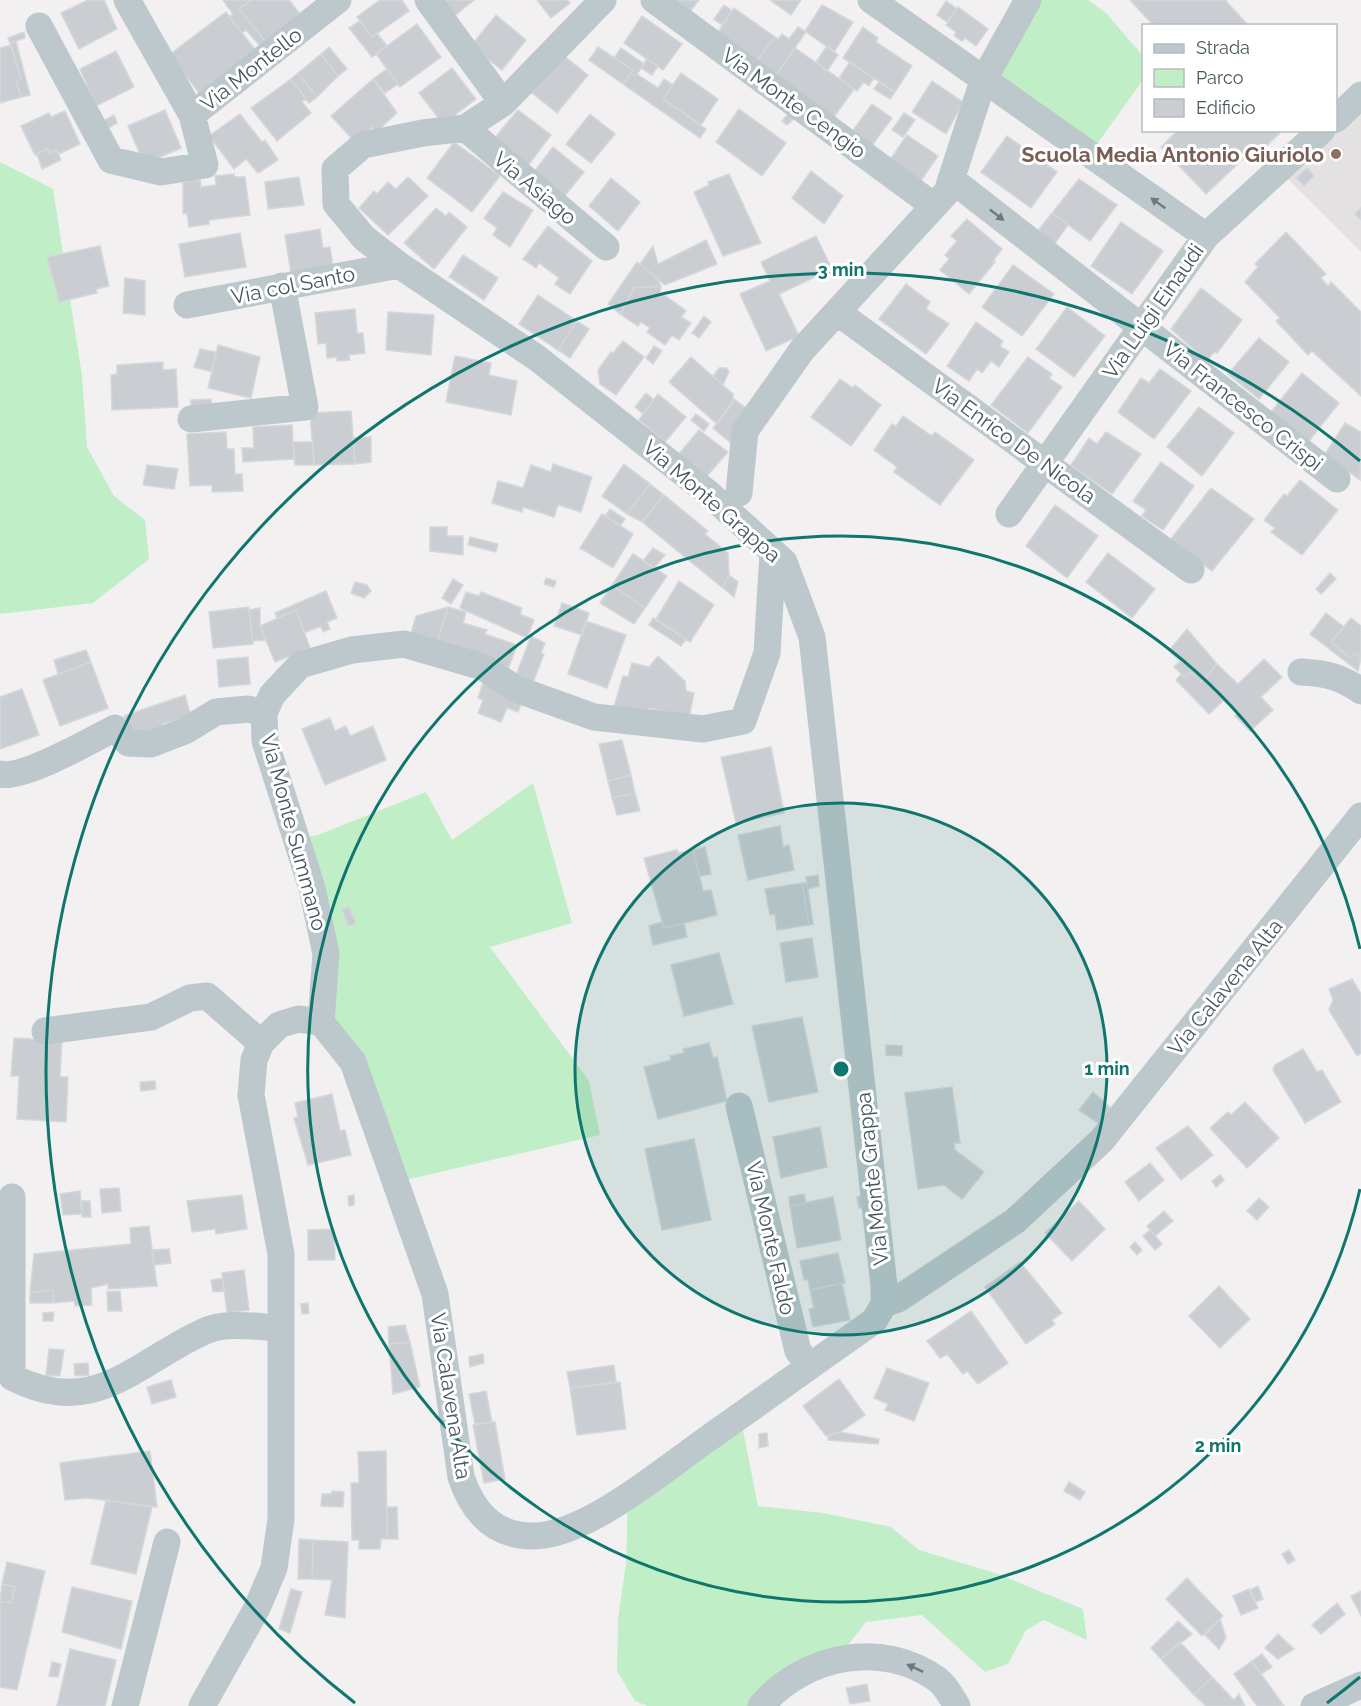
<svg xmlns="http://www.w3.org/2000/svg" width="1361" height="1706" font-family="Raleway,sans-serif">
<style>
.education{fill:#e3e1e2}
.green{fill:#c0eec7}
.building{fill:#caced2;stroke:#d4d8db;stroke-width:1.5}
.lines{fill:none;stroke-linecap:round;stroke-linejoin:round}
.minor{stroke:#bcc8cc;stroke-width:27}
.oneway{fill:#6b7a7e}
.ring{fill:none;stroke:#0f766e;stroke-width:3}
.education-dot{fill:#8d6e63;stroke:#fff;stroke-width:2}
.labels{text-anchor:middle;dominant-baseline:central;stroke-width:6;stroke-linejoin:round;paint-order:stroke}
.street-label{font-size:21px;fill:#48585d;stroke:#fff}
.education-label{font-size:21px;font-weight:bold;fill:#785e54;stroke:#fff;text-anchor:end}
.centre{fill:#0f766e;stroke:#fff;stroke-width:3}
.ring-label{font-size:18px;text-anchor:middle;font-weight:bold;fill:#0f766e;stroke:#fff;stroke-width:6;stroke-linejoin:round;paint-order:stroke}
</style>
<rect width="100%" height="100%" fill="#f2f0f0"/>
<path class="education" d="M1361 104V252L1287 178Z"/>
<path class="green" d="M1041 0H1088L1106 13 1143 56V80L1097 144 997 75Z
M0 162 53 189 82 376 87 447 114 496 145 520 149 559 93 603 0 614Z
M533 783 572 923 490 947 589 1081 600 1135 397 1182 321 1021 326 955 291 841 318 835 426 792 452 840Z
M740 1415 758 1506 823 1513 891 1527 919 1550 998 1574 1083 1609 1087 1640 1044 1620 1026 1630 1008 1664 985 1672 922 1615 866 1622 837 1659 762 1706H648L635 1701 617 1671 618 1619 626 1564 628 1496Z"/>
<path class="building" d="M88 0H104L117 29 79 49 61 13Z
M223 0H251L239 9 265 41 260 46 246 30 242 33 229 17 233 14Z
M251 0H289L300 14 265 41 239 9Z
M380 0H402L409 11 372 37 357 17Z
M440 0H474L453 17Z
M537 0H567L570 3 551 18Z
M663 0H699L686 17Z
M770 0H801L791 15Z
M1130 0H1225L1249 26H1154Z
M946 1 957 9 947 22 937 15Z
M724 5 732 11 722 25 714 19Z
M822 5 853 22 834 52 805 31Z
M958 7 988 29 976 46 965 38 962 41 954 36 956 32 946 25Z
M734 8 775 37 754 64 715 37Z
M226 12 256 51 200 94 169 55Z
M496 15 526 40 502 70 471 46Z
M642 16 682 44 663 70 624 43Z
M360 21 372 37 377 33 387 46 372 57 349 28Z
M417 24 441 57 400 87 376 54Z
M798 27 806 32 776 75 756 62 775 37 778 39 782 34 789 39Z
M863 27 878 38 876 42 912 66 895 92 843 58Z
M24 32 25 38 10 43 8 38Z
M16 41 30 95 21 97 16 81 21 79 10 43Z
M11 45 21 79 16 81 21 97 0 103V48Z
M827 46 838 55 827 71 816 62Z
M329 47 347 69 338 76 321 54Z
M598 47 633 70 623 84 589 60Z
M621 48 644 64 637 74 658 88 664 79 673 85 663 99 706 129 700 138 623 84 633 70 614 58Z
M795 48 854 89 834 117 776 75Z
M116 51 134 87 96 106 80 69Z
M321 54 338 76 317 97 298 73Z
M563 55 588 75 557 113 532 93Z
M647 59 658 66 652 75 641 68Z
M850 62 874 78 869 86 864 82 857 91 839 78Z
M452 68 476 99 443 124 419 93Z
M387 69 398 84 385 93 373 79Z
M298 73 317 97 309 103 291 79Z
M681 73 718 99 701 125 663 99Z
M291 79 306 99 302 102 311 113 277 141 251 108Z
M373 79 397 113 376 132 372 127 361 138 353 140 331 116Z
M932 81 963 102 946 134 912 112Z
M879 82 895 92 890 99 874 89Z
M872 104 892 118 871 147 851 133Z
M739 109 786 143 762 176 716 142Z
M165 110 181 148 144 164 128 126Z
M518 110 551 135 527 167 492 141Z
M65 111 80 144 59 154 56 150 50 153 47 149 35 155 21 126 49 113 51 117Z
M789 113 795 118 787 125 782 121Z
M904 113 915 120 903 137 892 130Z
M240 114 262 142 265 140 278 160 258 173 246 159 234 169 209 136Z
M590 114 615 134 591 163 566 144Z
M114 115 117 123 107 129 103 121Z
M1178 130H1283L1252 160 1244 151 1240 156 1243 159 1206 194 1161 147Z
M907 135 938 156 920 182 889 161Z
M1007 136 1057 172 1031 208 981 172Z
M454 142 500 176 472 212 427 178Z
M553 147 584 172 564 197 533 173Z
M47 149 50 153 56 150 61 160 42 169 37 154Z
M1307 168 1314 176 1304 186 1296 178Z
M811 171 843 196 824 224 792 198Z
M234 174V177H245L250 215 209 220V224L189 227 187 213 183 214V182L200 180 201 187 216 185 215 176Z
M729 174 761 243 723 256 694 192 709 185 708 182Z
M299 177 304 205 268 209 265 182Z
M408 177 428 196 388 235 359 208 374 191 377 194 388 182 396 189Z
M611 178 640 202 618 231 589 206Z
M1079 179 1117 205 1090 241 1052 213Z
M503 192 533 210 510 247 493 235 497 228 484 218Z
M436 208 446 216 449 212 467 227 434 269 404 243Z
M1361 208V220L1355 214Z
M1052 213 1068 225 1053 246 1036 233Z
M967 219 1002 249 993 261 995 262 969 294 940 270 949 259 945 255 957 241 951 236Z
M1121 222 1163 251 1132 294 1091 266Z
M548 226 592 261 570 294 555 284 559 278 539 263 536 268 523 259Z
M320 229 323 248 330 247 333 267 291 274 285 235Z
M1286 232 1326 274 1321 278 1328 286 1331 282 1361 312V396L1312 351 1308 355 1276 321 1280 318 1245 282 1258 267 1255 264Z
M240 233 246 267 185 277 179 244Z
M816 236 832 269 779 294 799 336 766 351 740 294 770 281 761 262Z
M706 240 717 264 665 285 640 264 653 246 658 264Z
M100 246 109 286 96 289 97 293 59 302 47 257Z
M463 255 498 278 484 300 449 277Z
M637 262 657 278 661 286 634 288 620 314 608 304Z
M1013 265 1054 294 1022 336 982 307Z
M125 278 145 281V315L123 313Z
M906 284 930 302 926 309 949 324 926 354 879 319Z
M661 286 660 292 686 311 681 317 691 323 679 340 672 335 665 345 647 332 650 328 641 322 638 326 620 314 634 288Z
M1201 288 1242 320 1217 353 1214 352 1207 361 1171 329Z
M538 295 577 321 558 350 519 324Z
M1067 307 1105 336 1074 377 1036 349Z
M355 309 357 333H363L365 353 349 355 350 360 337 361V357L327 358 326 343 318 344 315 313Z
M388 312 434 315 431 355 386 350Z
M704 316 711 322 699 338 692 333Z
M577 321 589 329 570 358 558 350Z
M976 322 1003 341 1000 346 1009 352 999 367 991 361 982 373 977 369 969 381 947 366Z
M1259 338 1289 362 1259 399 1228 374Z
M623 341 644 357 616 395 600 384 598 370 611 352 613 353Z
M218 345 260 357 251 398 208 388Z
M654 346 662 351 653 364 646 358Z
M200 349 216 352 212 372 194 367Z
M455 356 491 363 489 375 517 381 511 415 446 402Z
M691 357 733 394V403L717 424 669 382Z
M1028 357 1052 374 1049 378 1062 387 1028 433 991 405Z
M163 362V370L176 369 178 407 112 410 111 375 117 374V365Z
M719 368H726L729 371 723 385 713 376Z
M1160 369 1191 391 1154 439 1118 412 1141 378 1149 383Z
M1302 373 1339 403 1309 441 1271 412Z
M840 379 853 388 855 385 881 405 851 446 811 417Z
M646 393 654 400 643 414 635 407Z
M658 394 686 417 665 442 639 420Z
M211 399 212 409 191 410V400Z
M734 399 746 408 731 443 713 428Z
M1199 407 1234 433 1202 476 1167 447Z
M351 411 355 464 314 465 310 413Z
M696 414 709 424 704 431 691 420Z
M903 416 932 436 935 432 974 460 940 505 894 472 897 467 874 450 892 424 896 426Z
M1345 423 1361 432 1360 480 1325 454Z
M292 425 294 459 243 462 242 448H254L253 427Z
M699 430 728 452 707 476 679 454Z
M226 432 227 449H234L235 474H242L243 491 212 492V485L190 486 187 434Z
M1106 432 1141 454 1112 494 1071 465 1089 438 1097 444Z
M371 437V462L355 464 353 438Z
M293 442H313L314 465H295Z
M1161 462 1194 486 1163 530 1142 516 1146 510 1133 501Z
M553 464 592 477 581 512 558 505 554 517 523 507 522 512 492 503 498 481 523 488 531 465 551 472Z
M624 464 650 484 627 514 602 496Z
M147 465 178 469 174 489 143 485Z
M1300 480 1338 510 1302 555 1271 532 1275 528 1264 520 1284 494 1287 496Z
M650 484 664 495 642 522 627 514Z
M1211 488 1254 519 1212 571 1170 540Z
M664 495 708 531 705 534 728 553 729 575 723 588 642 522Z
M1055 505 1098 536 1067 578 1026 546Z
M610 509 625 519 620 526 605 516Z
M602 514 633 534 613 568 580 548Z
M430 527H447V536H463V555L430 551Z
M470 537 498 544 496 552 468 545Z
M653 548 665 555 654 568 643 561Z
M1108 553 1155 589 1132 618 1086 582Z
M633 554 667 576 645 608 612 585Z
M1330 573 1336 579 1321 594 1316 589Z
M729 575 738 582 734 597 723 588Z
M546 578 556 581 554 587 544 584Z
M453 579 463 585 451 604 442 598Z
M679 581 714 605 690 642 656 619Z
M355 582 367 585 371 591 364 598 351 593Z
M612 585 645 608 634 624 600 603Z
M326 591 337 618 327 622 330 629 323 632 321 626 304 633 296 610 277 618 275 613Z
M466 592 479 596 481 592 522 608 520 614 534 620 527 638 460 608Z
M562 603 589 613 582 635 554 626Z
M249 607 253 644 213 648 209 612Z
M448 607 466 612 463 623 487 630 485 634 517 645 509 667 437 643Z
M448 607 437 643 410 637 416 616Z
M260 608V626L266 640 253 641 249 610Z
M296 610 310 648 275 662 260 626Z
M1326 613 1344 627 1331 642 1350 658 1355 653 1361 658 1358 671 1310 634Z
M653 618 686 639 681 646 649 625Z
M1351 618 1361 626V658L1355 653 1350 658 1331 642Z
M586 621 626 635 607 688 568 674Z
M1187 629 1217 664 1201 682 1190 672 1186 678 1174 667 1180 661 1169 651Z
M531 636 545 643 541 653 544 654 532 685 515 678Z
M86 650 91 662 58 674 54 660Z
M658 656 685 681 686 691 694 693 689 718 649 708 647 718 613 710 623 676 628 677 632 663 649 667Z
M248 657 250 684 219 687 217 660Z
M1264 659 1282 677 1261 697 1273 710 1250 731 1235 716 1238 713 1225 699 1209 714 1176 680 1181 674 1186 678 1190 672 1201 682 1217 664 1238 684Z
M91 662 108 708 60 726 43 680Z
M483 683 523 700 518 712 507 708 501 722 478 713 483 700 478 698Z
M22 689 39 735 0 749V697Z
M185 695 191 716 162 724V731L131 735 124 716Z
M330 718 335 731 346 726 350 736 373 726 386 760 325 785 302 729Z
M622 740 631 775 608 781 599 744Z
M771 747 784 813 736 823 721 757Z
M631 775 635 793 612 798 608 781Z
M635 793 640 811 617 815 612 798Z
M780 826 783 847 789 845 794 870 748 880 738 835Z
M705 847 711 874 700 876 693 850Z
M677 850 678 853 693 850 703 891 711 890 717 915 664 928 644 858Z
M818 875 819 886 808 889 806 877Z
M802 883H807L813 924 809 925Z
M802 883 809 925 777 930 775 914 770 915 765 889Z
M349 906 356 924 348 926 342 909Z
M662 922 664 928 684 923 687 937 653 945 649 926Z
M812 938 818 977 786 982 780 943Z
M719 953 733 1004 684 1016 671 965Z
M1352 979 1361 994V1053L1357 1056 1329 1010 1333 1000 1329 989Z
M802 1017 818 1092 769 1102 752 1026Z
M14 1038 62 1041 60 1077H68L66 1122 17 1119 19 1076H11Z
M709 1043 713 1058 717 1057 727 1101 658 1119 644 1067 671 1060 670 1056 684 1053 683 1049Z
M886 1045 902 1046V1056L886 1055Z
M1303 1049 1317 1072 1322 1070 1341 1102 1305 1123 1273 1070 1275 1065Z
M155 1081 156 1089 141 1091 140 1082Z
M952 1087 960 1143H954L955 1150 984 1172 962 1199 944 1185 918 1189 905 1093Z
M1093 1092 1111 1108 1098 1123 1079 1110Z
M332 1094 340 1131 345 1130 351 1155 308 1165 294 1118 298 1117 295 1103Z
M1245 1102 1279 1138 1247 1168 1210 1128 1228 1112 1231 1115Z
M1188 1126 1213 1155 1181 1180 1156 1148Z
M820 1127 827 1167 781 1178 773 1137Z
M694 1139 711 1220 662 1230 645 1149Z
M1150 1163 1164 1180 1139 1201 1125 1182Z
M1220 1175 1224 1180 1216 1187 1212 1181Z
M119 1188 121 1211 102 1213 100 1189Z
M80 1191 82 1214 63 1215 60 1194Z
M804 1194 806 1203 790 1206 789 1197Z
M242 1195 247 1229 216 1234 215 1229 192 1232 187 1201Z
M354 1195V1205L349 1206 348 1196Z
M863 1196 864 1207 859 1208 857 1197Z
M833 1197 841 1240 797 1248 790 1206Z
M1259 1198 1269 1207 1257 1220 1247 1211Z
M82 1201H90L91 1217H82Z
M1079 1201 1105 1229 1072 1261 1045 1233Z
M1164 1211 1173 1221 1155 1236 1147 1226Z
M149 1226 157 1286 108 1289V1284L91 1288 92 1305 75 1306 74 1301 53 1303V1290L30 1293 34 1254 131 1244 130 1228Z
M334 1229 335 1260H308V1230Z
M1150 1230 1162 1244 1155 1250 1143 1236Z
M1135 1242 1142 1250 1137 1255 1130 1247Z
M169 1249 171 1263 154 1265 152 1250Z
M838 1253 845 1283 810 1290 808 1279 804 1280 800 1261Z
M1020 1262 1062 1313 1052 1320 1055 1324 1026 1344 985 1287Z
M244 1270 249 1310 227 1313 222 1273Z
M223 1278 224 1291 213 1292 211 1280Z
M842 1283 850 1320 813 1327 809 1309 814 1308 810 1290Z
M1219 1286 1250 1319 1220 1348 1189 1316Z
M53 1290V1303H30V1293Z
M120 1291 122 1311H108L107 1292Z
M308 1303 309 1313 302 1314 301 1304Z
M971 1311 1008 1363 978 1384 967 1371 963 1374 947 1354 940 1358 927 1341Z
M54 1312 53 1321H43V1313Z
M405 1325 410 1342 389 1344 388 1327Z
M410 1342 420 1387 393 1394 389 1344Z
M49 1349 64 1350 60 1376 46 1375Z
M483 1354 484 1363 470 1367 469 1357Z
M88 1363 89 1375 75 1376 74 1364Z
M614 1365 616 1382 570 1388 567 1372Z
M887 1368 929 1383 914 1421 885 1410 888 1404 874 1398Z
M839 1379 865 1415 840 1432 826 1436 803 1406Z
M171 1380 176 1397 152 1404 147 1387Z
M620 1382 626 1429 577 1435 570 1388Z
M486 1391 492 1422 475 1424 469 1394Z
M495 1422 505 1479 484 1483 473 1425Z
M840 1432 879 1439 878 1444 828 1440V1436Z
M767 1433 768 1446 759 1448V1434Z
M150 1451 157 1507 88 1498 65 1500 60 1463Z
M386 1451 387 1539H381L380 1549H359V1540H352L351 1483H359L358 1452Z
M1069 1482 1085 1492 1080 1500 1064 1491Z
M332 1491 344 1492 343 1507 321 1506 322 1494H332Z
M106 1500 152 1507 136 1574 91 1564Z
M387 1507H397L398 1539H387Z
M299 1539 313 1540 312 1579H298Z
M313 1540 348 1542 345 1618 325 1615 332 1580 312 1579Z
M1289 1550 1295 1560 1288 1564 1282 1554Z
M7 1562 45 1571 17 1690 0 1687V1601L11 1603 15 1587 2 1584Z
M1187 1578 1223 1616 1202 1636 1166 1599Z
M2 1584 15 1587 11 1603 0 1601Z
M1258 1586 1263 1599 1256 1602 1250 1590Z
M72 1587 132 1601 121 1649 62 1632Z
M291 1589 302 1592 290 1633 279 1629Z
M1249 1589 1258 1608 1241 1615 1233 1596Z
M1361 1591V1616L1351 1596Z
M1337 1603 1345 1614 1321 1634 1312 1625Z
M1220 1619 1226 1638 1219 1649 1205 1635Z
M1178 1621 1192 1634 1161 1659 1151 1648Z
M1278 1634 1294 1649 1278 1659 1265 1648Z
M1180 1642 1212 1677 1194 1695 1161 1659Z
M70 1649 116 1660 105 1706H57Z
M1262 1654 1272 1667 1261 1674 1252 1661Z
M1252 1661 1261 1674 1284 1706H1257L1234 1674Z
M52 1662 61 1664 58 1677 49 1676Z
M1212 1677 1234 1700 1239 1694 1245 1706H1206L1194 1695Z
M867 1684 870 1701 850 1704 846 1688Z"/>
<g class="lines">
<path class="minor" d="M127 0 192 115 338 0
M428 0 503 103
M603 0 503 103 465 128 423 133 363 145 335 169 336 204 364 238 399 265 537 358 707 492 784 562 812 637 884 1286V1304
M654 0 934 206
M871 0 1206 236
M39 26 111 160 161 172 205 165 192 115
M1336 119 1361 95
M465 128 606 247
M951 179 1337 479
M187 305 399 265
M837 312 1191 570
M191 419 305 407 282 286
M739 493 745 431 802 350 947 192 983 81 1028 0
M1009 514 1206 236 1322 130
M1301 672C1326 673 1341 677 1361 691
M0 774C22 780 92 740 115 728L128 743 151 744 185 731 216 712 248 709 264 713
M321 1022 326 954 312 888 265 741 264 713 272 695 300 665 352 650 404 644 483 667 516 689 594 717 703 729 743 721 767 653 773 552
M45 1031 151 1017 190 998 207 996 261 1043
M739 1106 798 1351 810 1366
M12 1197V1377C94 1420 135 1363 203 1332 226 1321 256 1327 281 1328
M125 1706 167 1542
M202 1706 257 1608 274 1568 281 1519V1254L251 1095 254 1060 261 1043 279 1025 298 1019 321 1022 353 1062 435 1294 461 1477C473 1512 493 1536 533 1536 586 1536 663 1470 706 1440 763 1400 818 1360 874 1321L884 1304 898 1299 1015 1221 1102 1140 1361 816
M761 1706C804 1655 883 1639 938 1680 946 1686 952 1698 957 1706
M1314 1706 1361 1685"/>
</g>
<defs><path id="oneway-solid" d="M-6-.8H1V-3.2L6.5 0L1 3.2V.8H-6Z" transform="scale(1.5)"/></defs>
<g class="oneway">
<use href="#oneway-solid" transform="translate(1158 203) rotate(-145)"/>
<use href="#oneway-solid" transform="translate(997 215) rotate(38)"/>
<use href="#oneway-solid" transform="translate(915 1668) rotate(-155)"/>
</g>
<circle cx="841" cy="1069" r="266" fill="#0f766e" fill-opacity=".12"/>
<g class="ring">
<circle cx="841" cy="1069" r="266"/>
<path d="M1360 1189A533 533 0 1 1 1360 949"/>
<path d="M1360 1677A799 799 0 0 1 1327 1703M355 1703A799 799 0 1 1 1360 461"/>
</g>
<circle class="education-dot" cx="1336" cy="154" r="6"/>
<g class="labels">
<g class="street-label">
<text transform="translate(251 69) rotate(-38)">Via Montello</text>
<text transform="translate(794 103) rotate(36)">Via Monte Cengio</text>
<text transform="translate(535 188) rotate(40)">Via Asiago</text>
<text transform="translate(293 285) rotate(-11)">Via col Santo</text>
<text transform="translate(1153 311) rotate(-55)">Via Luigi Einaudi</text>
<text transform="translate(1243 406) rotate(38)">Via Francesco Crispi</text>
<text transform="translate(1014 441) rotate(36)">Via Enrico De Nicola</text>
<text transform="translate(712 501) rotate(41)">Via Monte Grappa</text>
<text transform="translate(294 832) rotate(75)">Via Monte Summano</text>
<text transform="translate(1225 987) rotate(-51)">Via Calavena Alta</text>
<text transform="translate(872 1179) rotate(-96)">Via Monte Grappa</text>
<text transform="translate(771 1238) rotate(77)">Via Monte Faldo</text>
<text transform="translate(451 1396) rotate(81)">Via Calavena Alta</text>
</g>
<g class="education-label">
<text x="1324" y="154">Scuola Media Antonio Giuriolo</text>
</g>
</g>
<circle cx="841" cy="1069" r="9" class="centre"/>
<g class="ring-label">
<text x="841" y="276">3 min</text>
<text x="1107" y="1075">1 min</text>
<text x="1218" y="1452">2 min</text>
</g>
<rect x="1142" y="24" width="195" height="108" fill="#ffffff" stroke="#b6bcbe" stroke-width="1.5"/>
<rect x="1154" y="44" width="30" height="9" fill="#bcc8cc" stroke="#b6bcbe" stroke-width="1.5"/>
<text x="1196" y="54" font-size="18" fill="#48585d">Strada</text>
<rect x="1154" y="69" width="30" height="18" fill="#c0eec7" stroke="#b6bcbe" stroke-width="1.5"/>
<text x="1196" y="84" font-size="18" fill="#48585d">Parco</text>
<rect x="1154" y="99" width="30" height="18" fill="#caced2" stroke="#b6bcbe" stroke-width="1.5"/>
<text x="1196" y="114" font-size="18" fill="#48585d">Edificio</text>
</svg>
